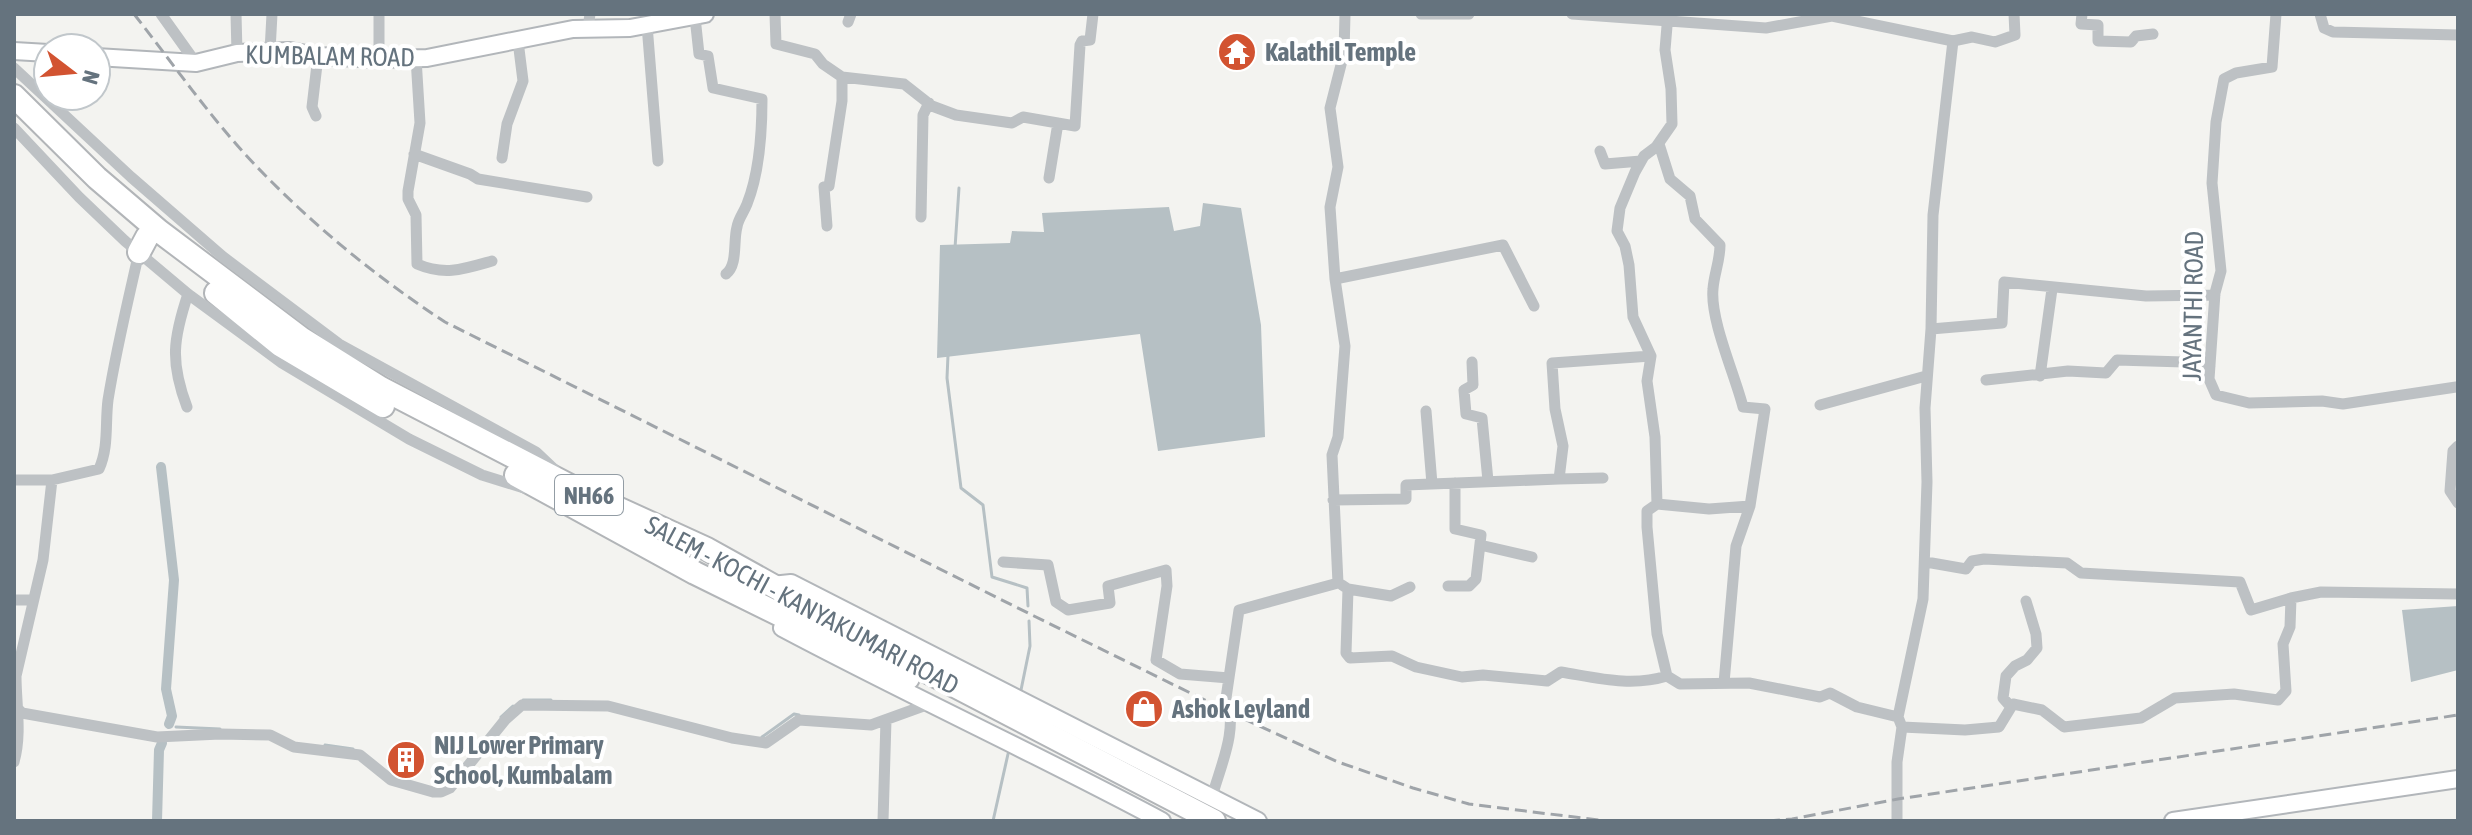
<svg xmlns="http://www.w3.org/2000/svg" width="2472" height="835" font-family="'Asap Condensed',sans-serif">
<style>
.water{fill:#b6c0c4}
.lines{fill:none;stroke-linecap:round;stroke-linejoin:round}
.stream{stroke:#b6c0c4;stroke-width:3}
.canal{stroke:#b6c0c4;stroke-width:10}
.secondary-casing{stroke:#b2b6ba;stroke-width:20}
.highway-casing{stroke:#b2b5b8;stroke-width:26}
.street{stroke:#bdc1c4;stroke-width:11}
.secondary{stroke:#fff;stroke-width:16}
.highway{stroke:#fff;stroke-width:22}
.rail{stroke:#9fa4a9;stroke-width:3;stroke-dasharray:12 6;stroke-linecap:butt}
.labels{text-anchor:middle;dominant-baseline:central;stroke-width:8;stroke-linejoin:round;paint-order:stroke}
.shield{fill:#fff;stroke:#939da5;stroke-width:2}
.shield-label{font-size:24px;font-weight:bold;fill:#65737e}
.poi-label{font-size:26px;font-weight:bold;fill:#65737e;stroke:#fff;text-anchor:start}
.street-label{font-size:26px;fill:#65737e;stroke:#fff}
</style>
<rect width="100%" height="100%" fill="#f3f3f0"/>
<path class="water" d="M1203 203 1241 208 1261 325 1265 437 1158 451 1140 334 937 358 940 245 1010 243 1012 231 1044 232 1042 213 1169 207 1174 231 1200 226Z
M2458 606V670L2411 682 2402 610Z"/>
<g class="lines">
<path class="stream" d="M955 248 959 188
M948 355 947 378 961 488 983 505 992 577 1027 588 1028 606
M1021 690 1030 646 1029 621
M523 700H551
M501 717 513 706
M176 727 220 729
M762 737 794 714 799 715
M325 745 353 749
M993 821 1008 754"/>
<path class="canal" d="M161 467 174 580 166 689 172 716 169 724
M157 821 159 750 162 743"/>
<defs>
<path id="secondary" d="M14 51 48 53
M96 57 196 63 237 53 290 51 318 56 379 59 427 58 573 29 630 28 705 14
M772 585 791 583 1258 821
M782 628C908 695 1037 754 1162 821
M2173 821 2458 779"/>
<path id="highway" d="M14 96 97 178 159 231 301 338 381 388 580 491 707 549 926 671 1214 821
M139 252 147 237
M216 293 280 345 383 406
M516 475 695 573 908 678"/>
</defs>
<use href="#secondary" class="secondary-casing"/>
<use href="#highway" class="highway-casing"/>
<path class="street" d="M161 14 196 63
M236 14 237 53
M379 14V59
M775 14 776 44 815 54 823 64 842 77 904 84 932 106 956 115 1012 123 1023 117 1075 126 1080 45 1082 41 1090 40 1093 14
M1421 14H1469
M1572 14 1766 28 1832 16 1953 41
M1668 14 1665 50 1671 89 1672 124 1656 147 1644 156 1635 172 1620 208 1617 231 1625 246 1629 265 1633 317 1651 356 1647 381 1655 437 1657 504 1647 511V527L1657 634 1667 676 1680 684 1749 683 1820 697 1830 693 1857 707 1898 717
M2082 14 2081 24 2098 25V41L2131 42 2136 36 2153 34
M2276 14 2272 67 2236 73 2224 79 2216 122 2212 183 2221 271 2215 293 2209 379 2216 395 2249 403 2322 401 2343 404 2456 387
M2320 14 2324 28 2333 32 2458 35
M695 17 699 54 708 56 713 88 762 99C762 131 759 174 747 204 744 212 738 219 737 227 733 241 738 265 726 274
M848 22 851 14
M647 25 658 161
M588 28 590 14
M270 51 272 14
M416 58 420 123 408 191V199L416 215 417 264C445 276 464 269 492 261
M14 68 131 177 222 256 339 344 536 452 555 470
M316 116 312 107 318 56
M14 128 79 197 125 241 188 294 282 363 409 439 482 475 524 488
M1659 144 1670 179 1690 196 1695 219 1720 245C1720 261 1714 274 1713 289 1710 320 1735 375 1743 407L1765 409 1750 506 1736 546 1724 683
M1600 151 1605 164 1641 161
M414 154 470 174 478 179 587 197
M502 158 507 124 523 81 518 41
M1049 178 1058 123
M921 217 923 115 929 103
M827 226 824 187 829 186 842 101V77
M1335 279 1503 245 1534 306
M1931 329 2002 323 2004 282 2146 296 2215 295
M1472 362 1473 385 1464 390 1466 414 1482 418 1488 481
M2040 376 2052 289
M1986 380 2068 371 2106 373 2117 360 2184 362 2210 366
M1820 405 1926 376
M187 407C170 362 173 339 188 294
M1426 411 1432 484
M2458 446 2453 451 2450 491 2458 503
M1559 479 1603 478
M14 480H52L99 469C109 447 105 423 108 400 116 350 128 301 139 252
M1333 500 1406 499V485L1559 479 1563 446 1555 409 1552 363 1651 356
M1657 504 1709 509 1750 506
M1480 545 1532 557
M1003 562 1048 565 1056 602 1068 610 1110 603 1108 586 1166 570 1167 586 1156 660 1180 674 1229 678
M1926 562 1966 569 1972 561 1984 559 2067 563 2081 573 2240 582 2251 610 2291 598
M1342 585 1348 589 1391 596 1410 587
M1448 586H1469L1476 579 1481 535 1455 529V483
M1348 589 1346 653 1350 658 1392 656 1416 667 1462 677 1483 675 1547 681 1561 672C1598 678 1631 687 1667 676
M14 600H32
M2011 707 2003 698 2006 676 2015 666 2027 660 2037 648 2036 634 2026 601
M18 709 22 713 157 737 220 734 270 735 294 747 360 755 391 780 433 792H441L450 788 505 720 522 705 608 706 732 738 766 743 799 720 871 725 929 704
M1902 727 1965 730 1999 727 2013 704 2042 710 2064 727 2141 718 2175 698 2234 694 2278 700 2286 691 2283 644 2290 627 2291 598 2321 592 2458 594
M14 762C22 734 16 704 16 676L43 560 52 480
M1212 797C1220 767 1239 728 1226 698L1239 610 1338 583 1332 455 1338 437 1345 346 1335 279 1330 207 1338 167 1330 108 1344 53 1345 14
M883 821 886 720
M1897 821V762L1902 727 1898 717 1923 599 1927 482 1925 408 1931 329 1933 215 1953 41 1972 37 1995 42 2015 35 2014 14"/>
<use href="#secondary" class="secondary"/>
<use href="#highway" class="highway"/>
<path class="rail" d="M134 14C174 65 212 120 257 167 315 227 375 276 445 322L1034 616 1231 713 1338 762 1413 788 1469 804 1606 821
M1768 821 1792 819 1898 799 2458 715"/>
</g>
<defs>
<symbol id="temple-disc" viewBox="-11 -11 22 22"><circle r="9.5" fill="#d25331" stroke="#fff"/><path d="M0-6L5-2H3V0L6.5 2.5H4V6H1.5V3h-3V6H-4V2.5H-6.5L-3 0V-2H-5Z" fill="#fff"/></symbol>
<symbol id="shop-disc" viewBox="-11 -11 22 22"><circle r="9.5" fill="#d25331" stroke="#fff"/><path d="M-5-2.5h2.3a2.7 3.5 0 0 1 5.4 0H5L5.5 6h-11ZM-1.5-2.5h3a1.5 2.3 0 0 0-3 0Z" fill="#fff"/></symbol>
<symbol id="building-disc" viewBox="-11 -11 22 22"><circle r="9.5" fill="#d25331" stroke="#fff"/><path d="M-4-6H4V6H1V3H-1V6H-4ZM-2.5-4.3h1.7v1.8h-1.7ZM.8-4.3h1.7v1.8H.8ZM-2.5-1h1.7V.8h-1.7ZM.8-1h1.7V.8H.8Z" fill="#fff"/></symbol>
</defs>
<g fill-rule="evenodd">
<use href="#temple-disc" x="1215" y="30" width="44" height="44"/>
<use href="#shop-disc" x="1122" y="687" width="44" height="44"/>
<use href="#building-disc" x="384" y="738" width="44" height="44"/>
</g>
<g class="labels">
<rect class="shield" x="555" y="475" width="68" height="40" rx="6"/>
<g class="shield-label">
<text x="589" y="495">NH66</text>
</g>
<g class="poi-label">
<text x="1265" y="52">Kalathil Temple</text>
<text x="1172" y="709">Ashok Leyland</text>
<text x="434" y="745">NIJ Lower Primary<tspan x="434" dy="30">School, Kumbalam</tspan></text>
</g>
<g class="street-label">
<text transform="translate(330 56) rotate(1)">KUMBALAM ROAD</text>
<text transform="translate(2193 306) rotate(-89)">JAYANTHI ROAD</text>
<text transform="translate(802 605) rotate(28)">SALEM - KOCHI - KANYAKUMARI ROAD</text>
</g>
</g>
<rect width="2472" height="835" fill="none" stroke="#65737e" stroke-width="32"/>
<g transform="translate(72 72) rotate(106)"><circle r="38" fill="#ffffff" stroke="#c1c7cb" stroke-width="2"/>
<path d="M0-6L14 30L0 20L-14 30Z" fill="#d25331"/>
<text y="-12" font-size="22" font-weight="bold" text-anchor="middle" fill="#65737e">N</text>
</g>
</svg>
